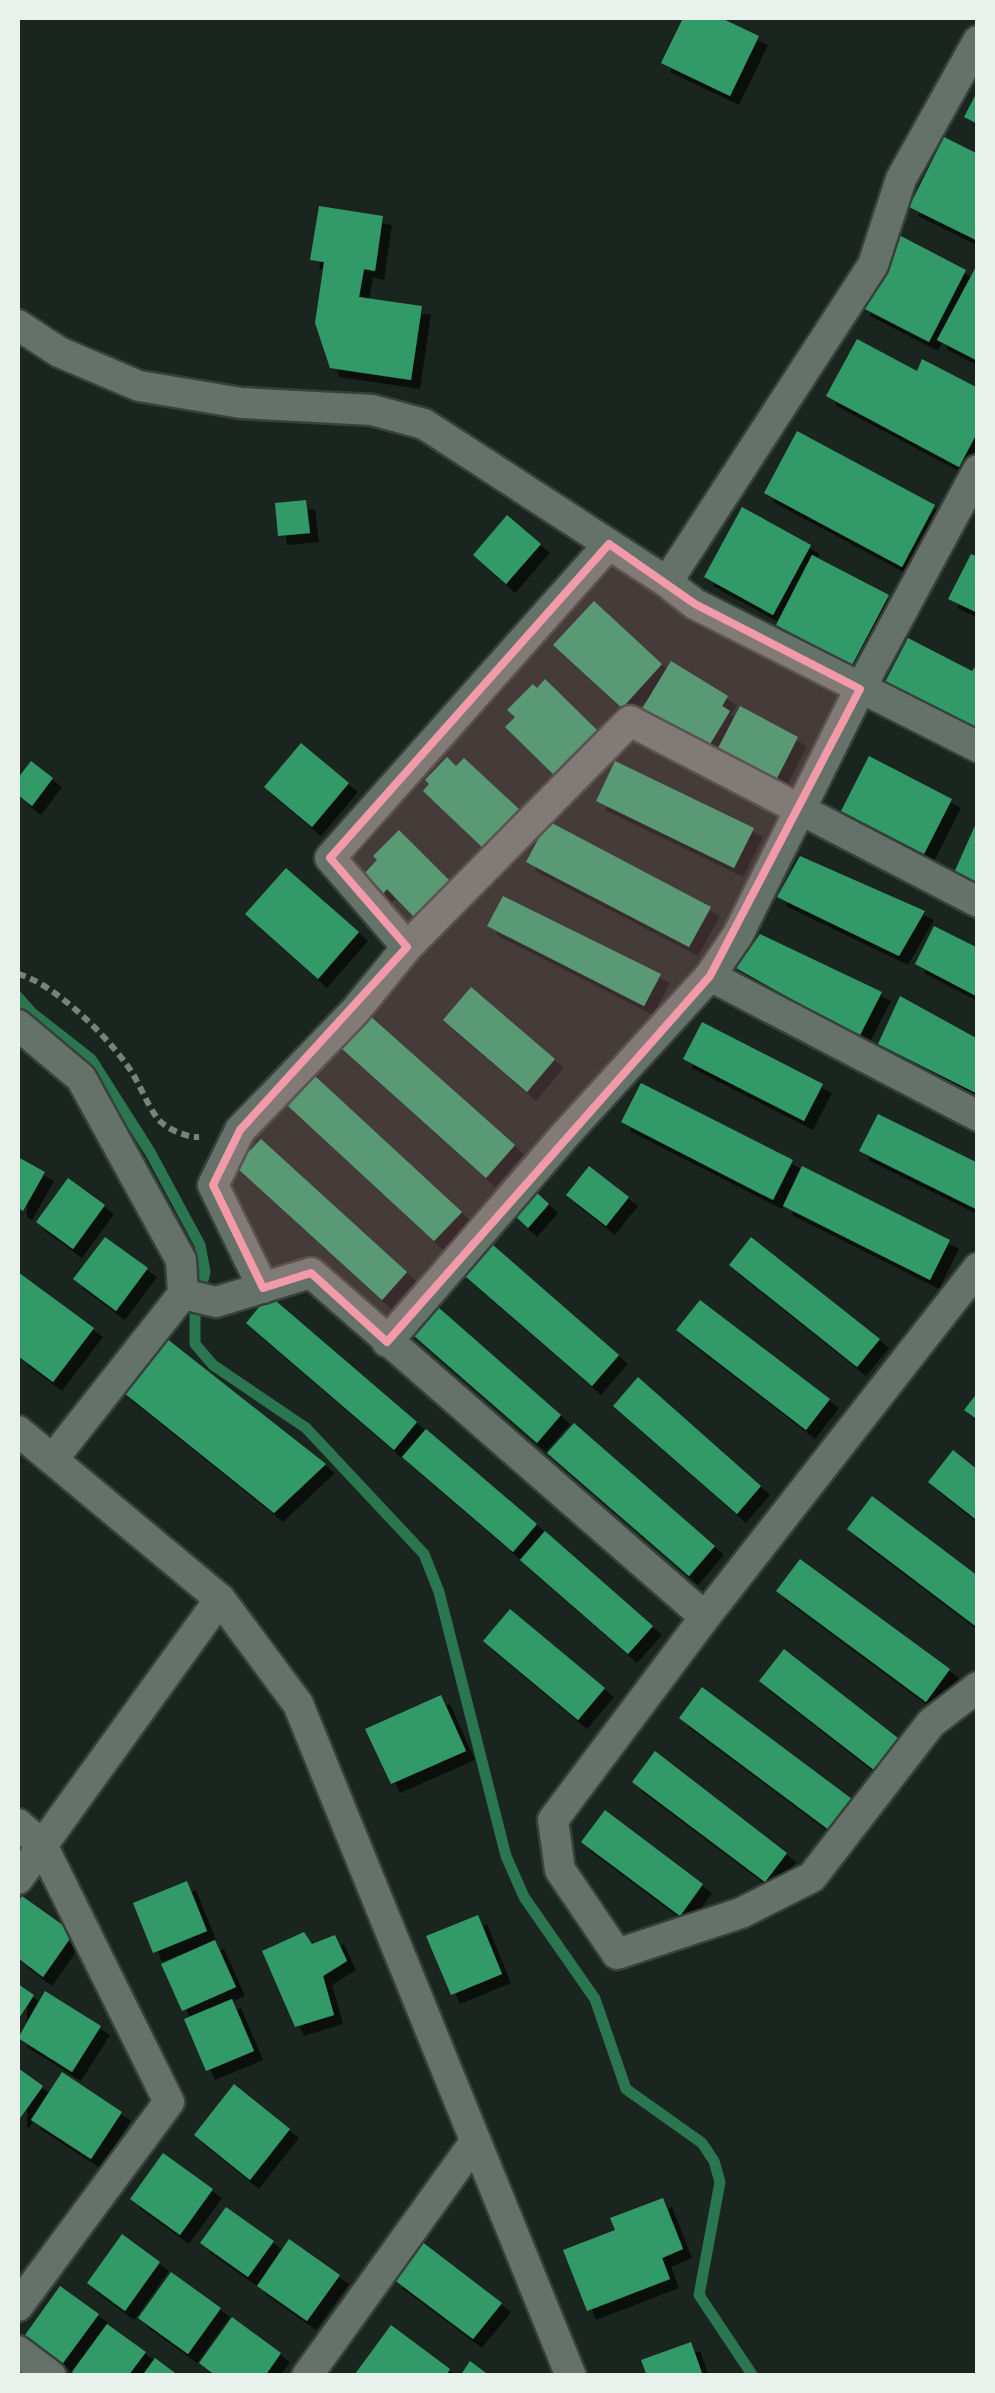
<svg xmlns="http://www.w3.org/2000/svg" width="995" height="2393" font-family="Quicksand,sans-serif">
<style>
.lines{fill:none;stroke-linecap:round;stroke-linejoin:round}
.stream{stroke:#2a7650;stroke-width:11}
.building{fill:#339967;filter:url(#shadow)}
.street-casing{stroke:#37403a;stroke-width:35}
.secondary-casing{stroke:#37403a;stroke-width:35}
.path{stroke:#78827c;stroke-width:6;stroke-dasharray:8 5;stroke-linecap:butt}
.street{stroke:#65726a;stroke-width:30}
.secondary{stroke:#65726a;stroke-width:30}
.marked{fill:#f39aaa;fill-opacity:0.2;stroke:#f39aaa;stroke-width:8;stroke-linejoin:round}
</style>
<defs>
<filter id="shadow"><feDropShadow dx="9" dy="9" stdDeviation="0" flood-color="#0009"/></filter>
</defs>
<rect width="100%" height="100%" fill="#1a251f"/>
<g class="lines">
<path class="stream" d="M18 997 32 1013 91 1059 150 1152 200 1245 205 1272 195 1312V1344L213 1365 306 1428 424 1554 439 1592 506 1856 524 1897 595 1999 626 2089 702 2143 714 2161 720 2182 699 2295 753 2376"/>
</g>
<path class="building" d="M683 18H721L759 36 730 96 661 63Z
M978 90V124L964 117Z
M944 137 978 154V241L909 207Z
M319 206 383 216 375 271 364 269 359 297 422 306 411 380 330 368 315 323 324 262 310 260Z
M899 235 966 270 929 342 861 307Z
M978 263V361L937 340Z
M857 339 917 371 922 359 978 388V431L959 467 826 396Z
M797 431 935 505 902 567 764 493Z
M306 500 310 533 278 536 275 503Z
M742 507 811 545 773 615 704 577Z
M507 515 541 544 506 584 473 555Z
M971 554 978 557V613L948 599Z
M812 555 889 595 852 665 776 625Z
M594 601 662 664 622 708 553 645Z
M908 638 972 671 978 663V732L884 684Z
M671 661 728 696 722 706 730 711 707 749 642 709Z
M545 679 597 730 553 774 505 727 515 717 507 710 533 684 537 688Z
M740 706 798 737 774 784 715 754Z
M301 743 349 783 312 827 264 787Z
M869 756 952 799 924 854 841 811Z
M447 757 456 766 464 758 519 809 483 848 423 791 429 784 425 780Z
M31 761 53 778 32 806 18 795V778Z
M615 761 754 828 734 868 596 801Z
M978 819V886L953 875Z
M548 821 711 907 689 947 526 862Z
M399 830 450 881 414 917 387 889 382 895 363 875 377 860 373 856Z
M800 856 925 911 899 956 777 897Z
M286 868 359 932 318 979 245 914Z
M503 896 661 974 644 1006 487 926Z
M934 926 978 948V997L915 964Z
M760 934 882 992 859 1037 736 968Z
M471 987 555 1059 527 1092 443 1020Z
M900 996 978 1039V1094L878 1044Z
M369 1015 515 1145 486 1178 340 1047Z
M702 1022 823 1084 804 1121 683 1059Z
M315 1076 462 1212 434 1241 288 1106Z
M641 1083 793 1160 773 1200 621 1122Z
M878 1114 978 1163V1210L859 1151Z
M261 1139 407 1272 382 1300 235 1166Z
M18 1157 45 1172 23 1211 18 1208Z
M589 1166 629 1197 606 1226 566 1195Z
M802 1166 950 1240 930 1280 783 1206Z
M68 1178 105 1205 73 1249 36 1222Z
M535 1191 549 1204 528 1228 514 1215Z
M105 1237 148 1268 116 1311 73 1279Z
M751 1237 880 1339 857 1367 729 1265Z
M493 1245 619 1355 592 1386 465 1276Z
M18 1272 94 1328 53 1382 18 1356Z
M269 1295 417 1422 394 1450 246 1323Z
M700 1300 830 1399 806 1430 676 1330Z
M438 1307 561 1415 537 1443 413 1335Z
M166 1338 326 1464 274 1513 123 1392Z
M638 1377 761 1486 737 1514 613 1406Z
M978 1392V1420L964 1410Z
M574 1423 715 1546 689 1576 547 1453Z
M426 1429 537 1524 513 1552 402 1457Z
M953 1450 978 1470V1521L928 1482Z
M872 1496 978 1576V1628L847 1529Z
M545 1531 653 1626 628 1654 520 1560Z
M800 1559 950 1669 926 1702 776 1591Z
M510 1609 605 1688 578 1720 483 1641Z
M784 1649 898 1738 874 1770 759 1681Z
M702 1687 852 1799 829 1830 679 1718Z
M441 1695 466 1751 391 1784 365 1729Z
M655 1751 787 1853 765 1882 632 1782Z
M605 1810 703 1884 680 1916 581 1842Z
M187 1881 207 1931 153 1953 133 1903Z
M22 1896 74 1933 43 1977 18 1958V1902Z
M478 1915 502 1974 451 1995 426 1936Z
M304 1932 312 1944 335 1935 347 1961 323 1976 334 2015 295 2027 262 1951Z
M215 1940 236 1987 182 2011 161 1964Z
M18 1984 34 1995 18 2020Z
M45 1991 101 2026 72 2072 18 2038Z
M232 1999 254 2051 206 2071 184 2019Z
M18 2068 43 2086 18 2121Z
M62 2072 122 2112 91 2159 31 2120Z
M234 2084 290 2129 250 2180 194 2135Z
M163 2153 213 2189 180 2235 130 2199Z
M663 2198 683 2249 662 2258 670 2279 587 2311 563 2250 615 2230 610 2218Z
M226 2207 274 2241 248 2277 200 2243Z
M122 2234 160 2262 125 2311 87 2283Z
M289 2239 340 2275 307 2321 257 2286Z
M421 2241 502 2303 473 2339 393 2279Z
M171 2272 221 2308 188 2354 138 2318Z
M60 2286 99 2314 63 2363 25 2335Z
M232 2317 281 2353 265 2376H216L199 2363Z
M107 2324 146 2352 128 2376H76L72 2372Z
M391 2325 450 2369 446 2376 355 2374Z
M691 2342 703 2376H647L641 2360Z
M155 2358 179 2376H142Z
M470 2361 490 2376H460Z"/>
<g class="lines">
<defs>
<path id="street" d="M18 325 59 352 139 386 241 403 372 410 424 424 667 582 695 604 978 747
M667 582 873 265 901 179 978 41
M407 947 330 858 609 544
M710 976 978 1116
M18 1025 81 1078 181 1260 183 1294 53 1459
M978 1268 705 1617 553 1820 560 1870 617 1954 741 1913 812 1877 931 1723 978 1687
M263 1288 213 1185 240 1130 355 1011 407 947 630 721 978 902
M183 1294 216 1302 311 1273 705 1617
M387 1342 566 1134 710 976 738 935 860 689 978 470
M18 1824 42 1845 169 2102 18 2306
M18 1879 220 1599
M18 2351 51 2376
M307 2376 475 2142"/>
<path id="secondary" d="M18 1431 220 1599 298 1704 571 2376"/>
</defs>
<use href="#street" class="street-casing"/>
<use href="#secondary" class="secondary-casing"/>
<path class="path" d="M18 974C53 983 105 1034 126 1064 139 1080 145 1102 158 1119 165 1128 187 1138 199 1137"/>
<use href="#street" class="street"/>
<use href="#secondary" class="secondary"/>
</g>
<path class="marked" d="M609 544 695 604 860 689 710 976 387 1342 311 1273 263 1288 213 1185 240 1130 407 947 330 858Z"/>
<rect width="995" height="2393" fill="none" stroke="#e9f1ec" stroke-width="40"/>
</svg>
